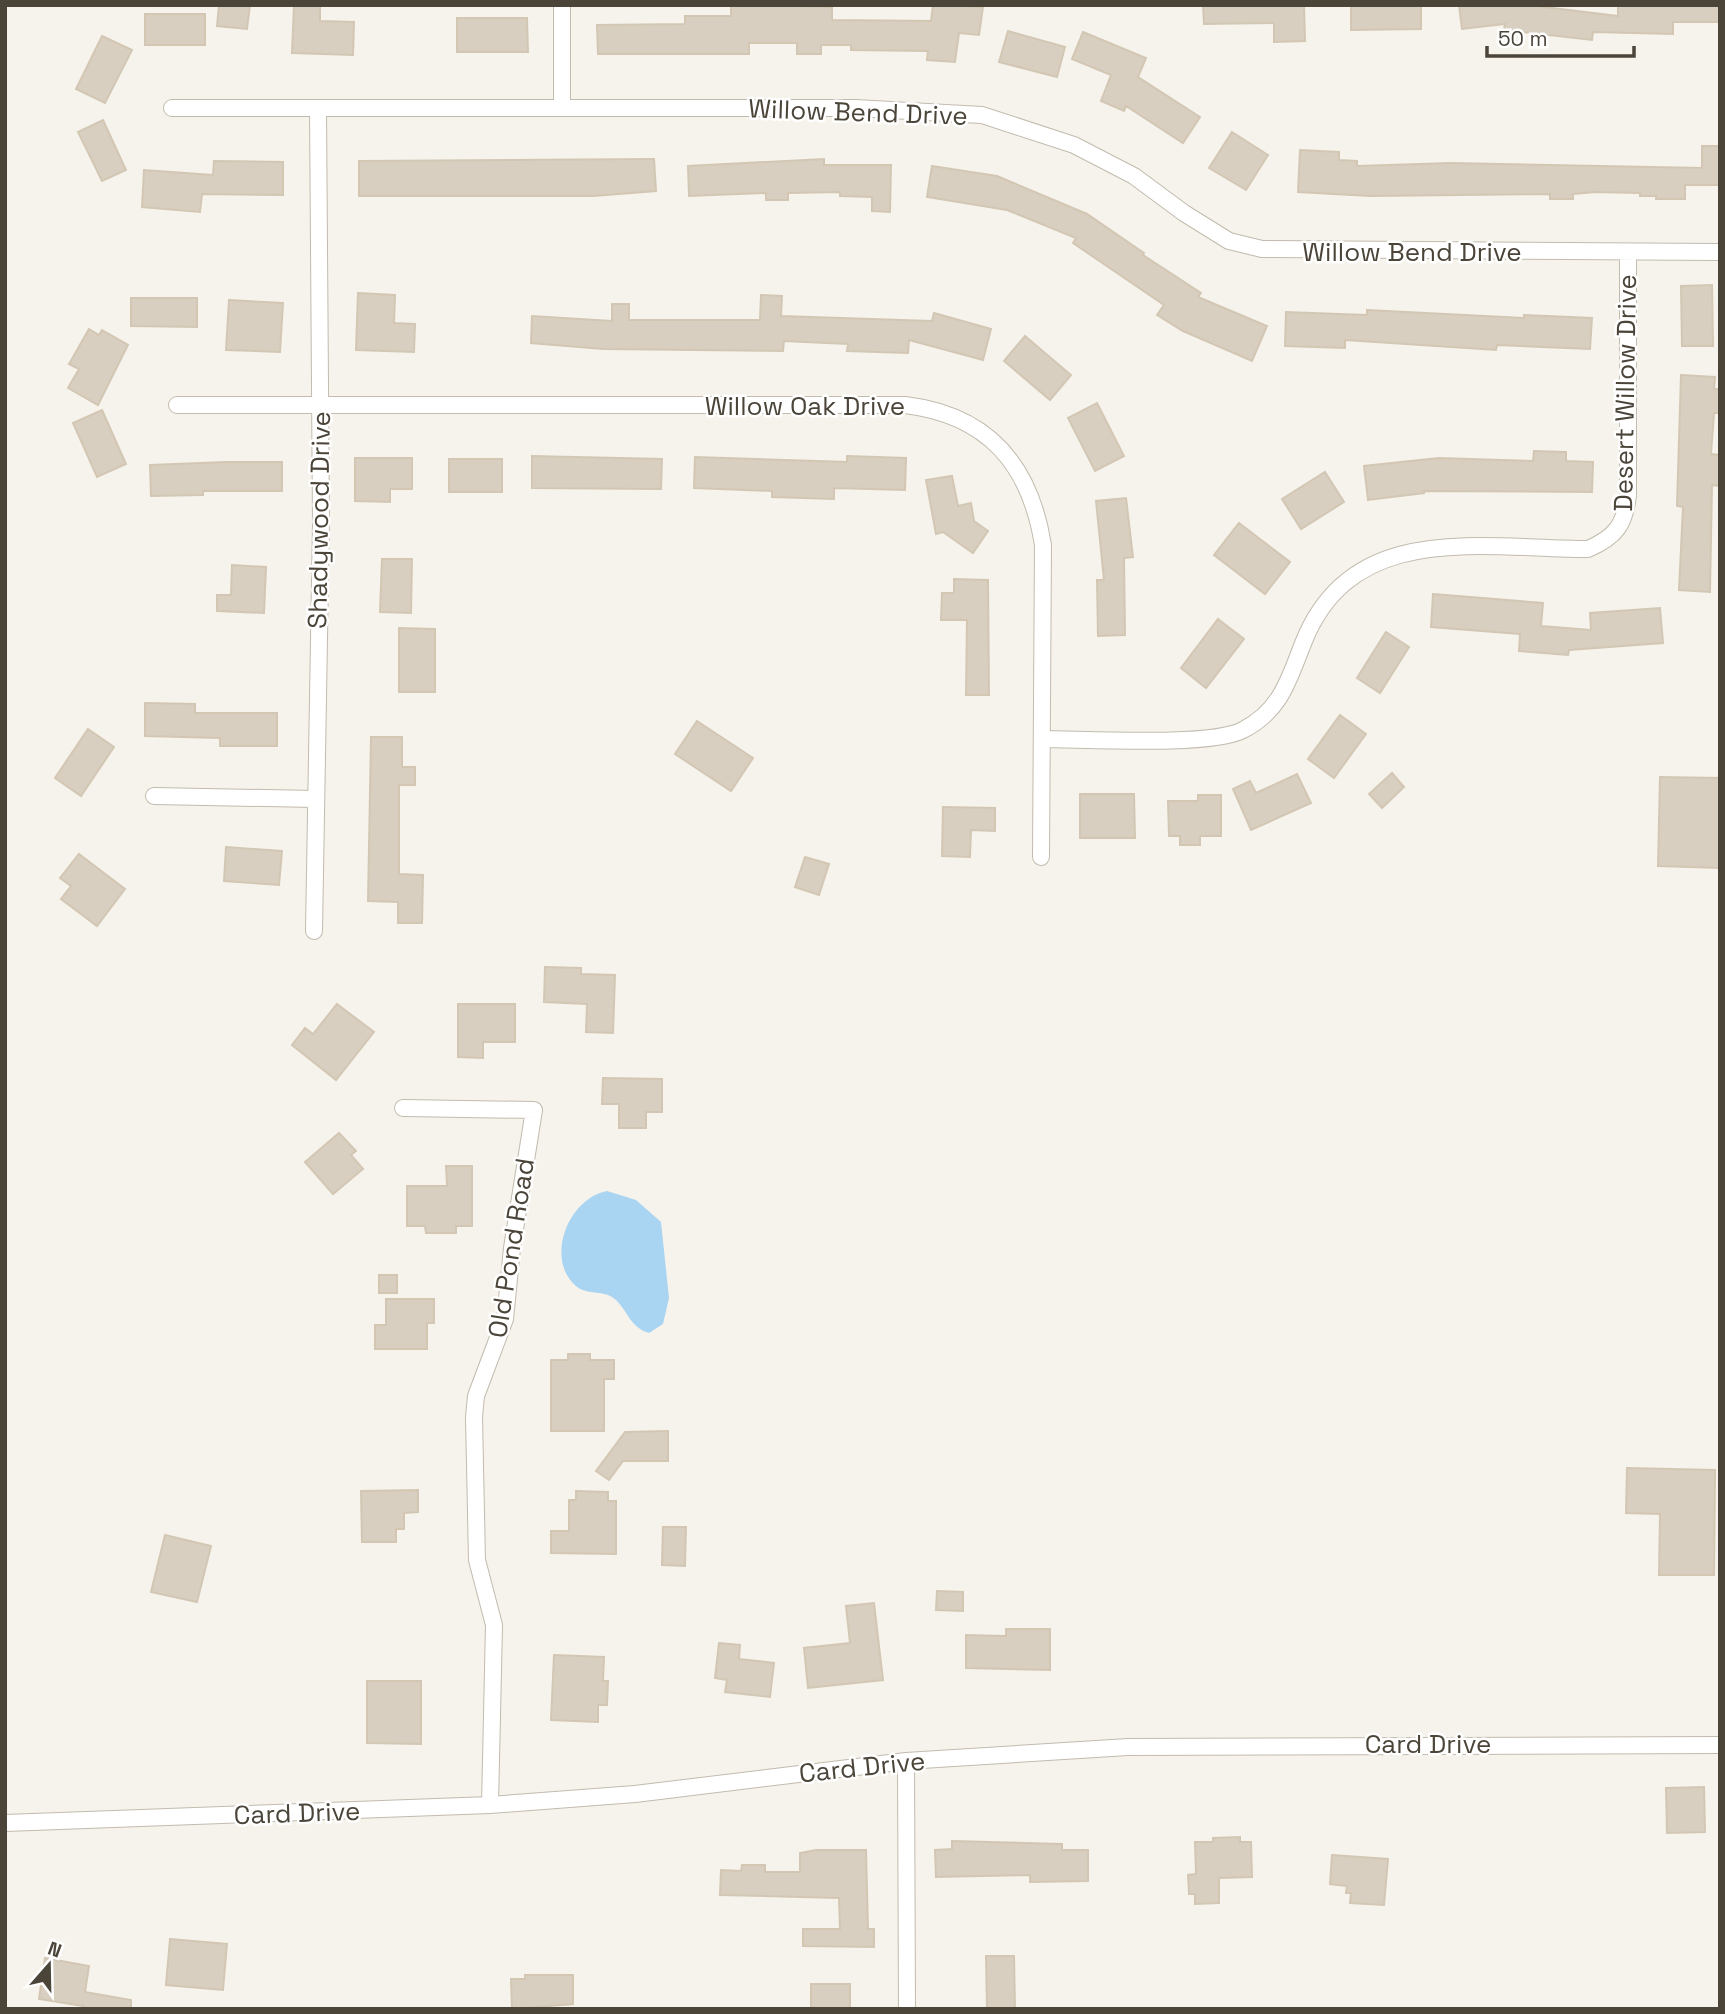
<svg xmlns="http://www.w3.org/2000/svg" width="1725" height="2014" font-family="'Space Grotesk',sans-serif">
<style>
.water{fill:#a9d4f2}
.building{fill:#d8cfc1;stroke:#d3c7b4;stroke-width:2}
.lines{fill:none;stroke-linecap:round;stroke-linejoin:round}
.minor-casing{stroke:#c2bbae;stroke-width:18}
.minor{stroke:#fff;stroke-width:16}
.labels{text-anchor:middle;dominant-baseline:central;stroke-width:5;stroke-linejoin:round;paint-order:stroke}
.street-label{font-size:26px;fill:#4b4439;stroke:#fff}
</style>
<rect width="100%" height="100%" fill="#f6f3ec"/>
<path class="water" d="M607 1191 636 1200 661 1222 669 1298 663 1324 649 1333C630 1327 629 1313 616 1300 605 1289 587 1296 576 1286 545 1260 567 1199 607 1191Z"/>
<path class="building" d="M219 5H250L247 29 217 26Z
M294 5H320V21L354 22 353 55 292 53Z
M731 5 832 7V20L931 21 933 5 983 7 979 35 959 33 955 62 927 60 928 51 851 50V45H821V54H797V43H749V54H598L597 25 685 24V16H731Z
M1203 5H1304L1305 41 1274 42V23L1204 24Z
M1351 5H1421V29L1351 30Z
M1459 5H1528L1618 16V5H1720V22H1673V34L1593 32 1592 40 1504 30 1505 24 1462 29Z
M145 14H205V45H145Z
M457 18H527L528 52H457Z
M1008 31 1065 47 1057 77 999 62Z
M1083 32 1146 58 1138 77 1200 117 1183 143 1126 106 1124 111 1101 101 1111 75 1072 59Z
M102 36 132 50 105 103 76 89Z
M103 120 126 170 102 181 78 132Z
M1232 132 1268 155 1246 190 1209 168Z
M1702 146H1720V185H1685V199H1656V196H1640V193L1596 192 1573 194V199H1550V194L1370 196 1298 192 1300 150 1339 152V160L1357 161V166L1451 163 1702 168Z
M654 159 656 191 593 196H359V161Z
M824 159V165H891L890 212 872 211V197L840 196V192L788 193V200H766V193L689 196 688 166Z
M214 161 283 162V195L202 194 200 212 142 207 144 170 213 175Z
M932 166 997 176 1087 214 1144 253 1143 255 1201 293 1198 297 1267 326 1252 361 1183 331 1157 315 1164 305 1073 243 1076 238 1007 210 927 197Z
M1712 285 1713 346H1682L1681 286Z
M358 293 395 295 394 323 415 324 414 352 356 350Z
M761 295 782 296 781 316 932 321 934 313 991 329 983 360 909 340 908 353 847 351 848 344 784 341 783 351 603 349 531 343 532 316 612 321V304H629V320H760Z
M131 298H197V327L131 326Z
M229 300 283 303 280 352 226 350Z
M1367 310 1524 318V315L1592 318 1590 349 1497 345 1496 350 1345 340V348L1285 346 1286 312 1367 315Z
M89 329 99 335 102 330 128 345 98 405 68 388 79 369 69 364Z
M1025 336 1071 375 1050 400 1004 361Z
M1681 375 1715 377 1714 389H1720V413H1714L1711 454 1720 455V486L1712 485 1710 592 1679 590 1683 507 1677 506Z
M1097 403 1124 456 1095 471 1068 418Z
M102 410 126 464 97 477 73 423Z
M1534 451 1566 452V461L1593 462 1592 492 1424 491V493L1368 500 1364 466 1439 458 1533 461Z
M532 456 662 459 661 489 532 488Z
M847 456 906 458 905 490 834 488V499L772 497V491L694 488 695 457 847 462Z
M355 458H412V489H390V502L355 501Z
M449 459H502V492H449Z
M227 462H282V491H203V495L151 496 150 465Z
M1325 472 1344 502 1301 529 1282 499Z
M952 476 958 506 971 503 974 521 988 531 973 553 943 532 936 534 926 480Z
M1126 498 1133 557 1124 558 1125 635 1098 636 1097 580H1104L1096 501Z
M1239 523 1290 562 1265 594 1214 555Z
M382 559H412L411 613 380 612Z
M232 565 266 567 264 613 217 611V595H231Z
M954 579 988 580 989 695H966L967 620H941L942 593H954Z
M1433 594 1543 603 1541 626 1591 630 1590 613 1660 608 1663 643 1569 650 1568 655 1519 651 1520 634 1431 627Z
M1218 619 1244 639 1206 688 1181 668Z
M399 628 435 629V692H399Z
M1386 632 1409 647 1380 693 1357 678Z
M145 703 195 704V713H277V746H220V738L145 736Z
M1340 715 1366 734 1334 778 1308 759Z
M697 721 753 758 731 791 675 754Z
M88 729 114 747 81 796 55 778Z
M371 737H402V767H415V785H399V874L423 875 422 923H398V902L368 901Z
M1392 773 1404 787 1382 808 1369 794Z
M1297 774 1311 803 1251 830 1233 789 1250 781 1256 793Z
M1660 777 1720 778V868L1658 866Z
M1080 794H1134L1135 838H1080Z
M1198 795H1221V836H1200V845H1180V836H1169L1168 801H1198Z
M943 807 995 808V831L971 830 970 857 942 856Z
M226 847 282 851 279 885 224 881Z
M79 854 125 889 97 926 61 899 71 886 60 878Z
M805 857 829 864 819 895 795 887Z
M545 967 581 968V974L615 975 613 1033 586 1032 587 1004 544 1002Z
M337 1004 374 1032 336 1080 292 1045 305 1028 313 1034Z
M458 1004H515V1042H483V1058L458 1057Z
M603 1078 662 1079V1112H646V1128H619V1104H602Z
M339 1133 356 1151 351 1155 363 1169 333 1194 305 1162Z
M446 1166H472V1226H456V1233H426L425 1226H407V1186H447Z
M379 1275H397V1293H379Z
M386 1299H434V1323H427V1349H375V1325H386Z
M568 1354H590V1360H614V1379H604V1431H551V1360H568Z
M668 1431V1461H623L609 1480 596 1471 625 1432Z
M1627 1468 1715 1470 1714 1575H1659L1660 1514 1626 1513Z
M418 1490V1512L404 1513V1529H396V1542H362L361 1491Z
M576 1491 608 1492V1501H616V1554L551 1553V1531H569V1500H576Z
M663 1527H686L685 1566 662 1565Z
M165 1535 211 1546 197 1602 151 1592Z
M937 1591 963 1592V1611L936 1610Z
M874 1603 883 1680 808 1688 804 1648 850 1643 846 1606Z
M1006 1629H1050V1670L966 1668V1635L1006 1636Z
M719 1643 740 1645 739 1659 774 1663 770 1697 725 1692 727 1680 715 1678Z
M554 1655 604 1657 603 1681H608L607 1705H598V1722L551 1720Z
M367 1681H421V1744L367 1743Z
M1704 1787 1705 1832 1667 1833 1666 1788Z
M1240 1837V1842H1251L1252 1877 1219 1878V1903L1195 1904V1894H1189L1188 1875 1196 1874 1195 1842H1213V1838Z
M952 1841 1062 1844V1850H1088V1881L1030 1882V1875L936 1877 935 1850 952 1849Z
M816 1850H866L868 1929H874V1947L803 1946V1929H840L839 1898 720 1895 721 1870 741 1871 742 1865H765V1872H800V1853Z
M1332 1855 1388 1859 1384 1905 1350 1903 1351 1893H1346L1347 1886 1330 1884Z
M170 1939 227 1944 223 1990 166 1985Z
M986 1956H1014L1015 2009H987Z
M45 1958 89 1966 85 1992 131 2000V2009H82L83 2006 39 1999Z
M525 1975H573V2004L512 2009 511 1979H525Z
M811 1984H850V2009H811Z"/>
<g class="lines">
<defs>
<path id="minor" d="M562 5V108
M172 108H855L982 115 1074 145 1134 176 1184 213 1229 241 1262 249 1720 252
M177 405H905C988 415 1030 464 1043 545L1041 857
M1042 739C1084 739 1211 747 1243 730 1282 710 1289 678 1304 641 1353 520 1482 549 1588 549 1616 537 1625 524 1628 495V253
M154 796 315 799
M314 931 321 523 318 109
M403 1108 534 1110 512 1248 505 1319 476 1396 474 1417 477 1560 494 1625 490 1805
M906 1761 907 2009
M5 1823 490 1805 635 1794 906 1761 1128 1747 1720 1745"/>
</defs>
<use href="#minor" class="minor-casing"/>
<use href="#minor" class="minor"/>
</g>
<g class="labels">
<g class="street-label">
<text transform="translate(858 112) rotate(2)">Willow Bend Drive</text>
<text x="1412" y="252">Willow Bend Drive</text>
<text transform="translate(1625 393) rotate(-89)">Desert Willow Drive</text>
<text x="805" y="406">Willow Oak Drive</text>
<text transform="translate(319 520) rotate(-89)">Shadywood Drive</text>
<text transform="translate(511 1248) rotate(-81)">Old Pond Road</text>
<text x="1428" y="1744">Card Drive</text>
<text transform="translate(862 1767) rotate(-6)">Card Drive</text>
<text transform="translate(297 1813) rotate(-2)">Card Drive</text>
</g>
</g>
<rect width="1725" height="2014" fill="none" stroke="#4b4439" stroke-width="14"/>
<g transform="translate(49 1965) rotate(20)" stroke="#ffffff" stroke-width="5" paint-order="stroke">
<path d="M0-5L12 26L0 18L-12 26Z" fill="#4b4439"/>
<text y="-10" font-size="19" font-weight="bold" text-anchor="middle" fill="#4b4439">N</text>
</g>
<path d="M1487 46v10h147v-10" fill="none" stroke="#4b4439" stroke-width="3.5"/>
<text x="1498" y="46" font-size="21" fill="#4b4439" stroke="#ffffff" stroke-width="5" paint-order="stroke">50 m</text>
</svg>
